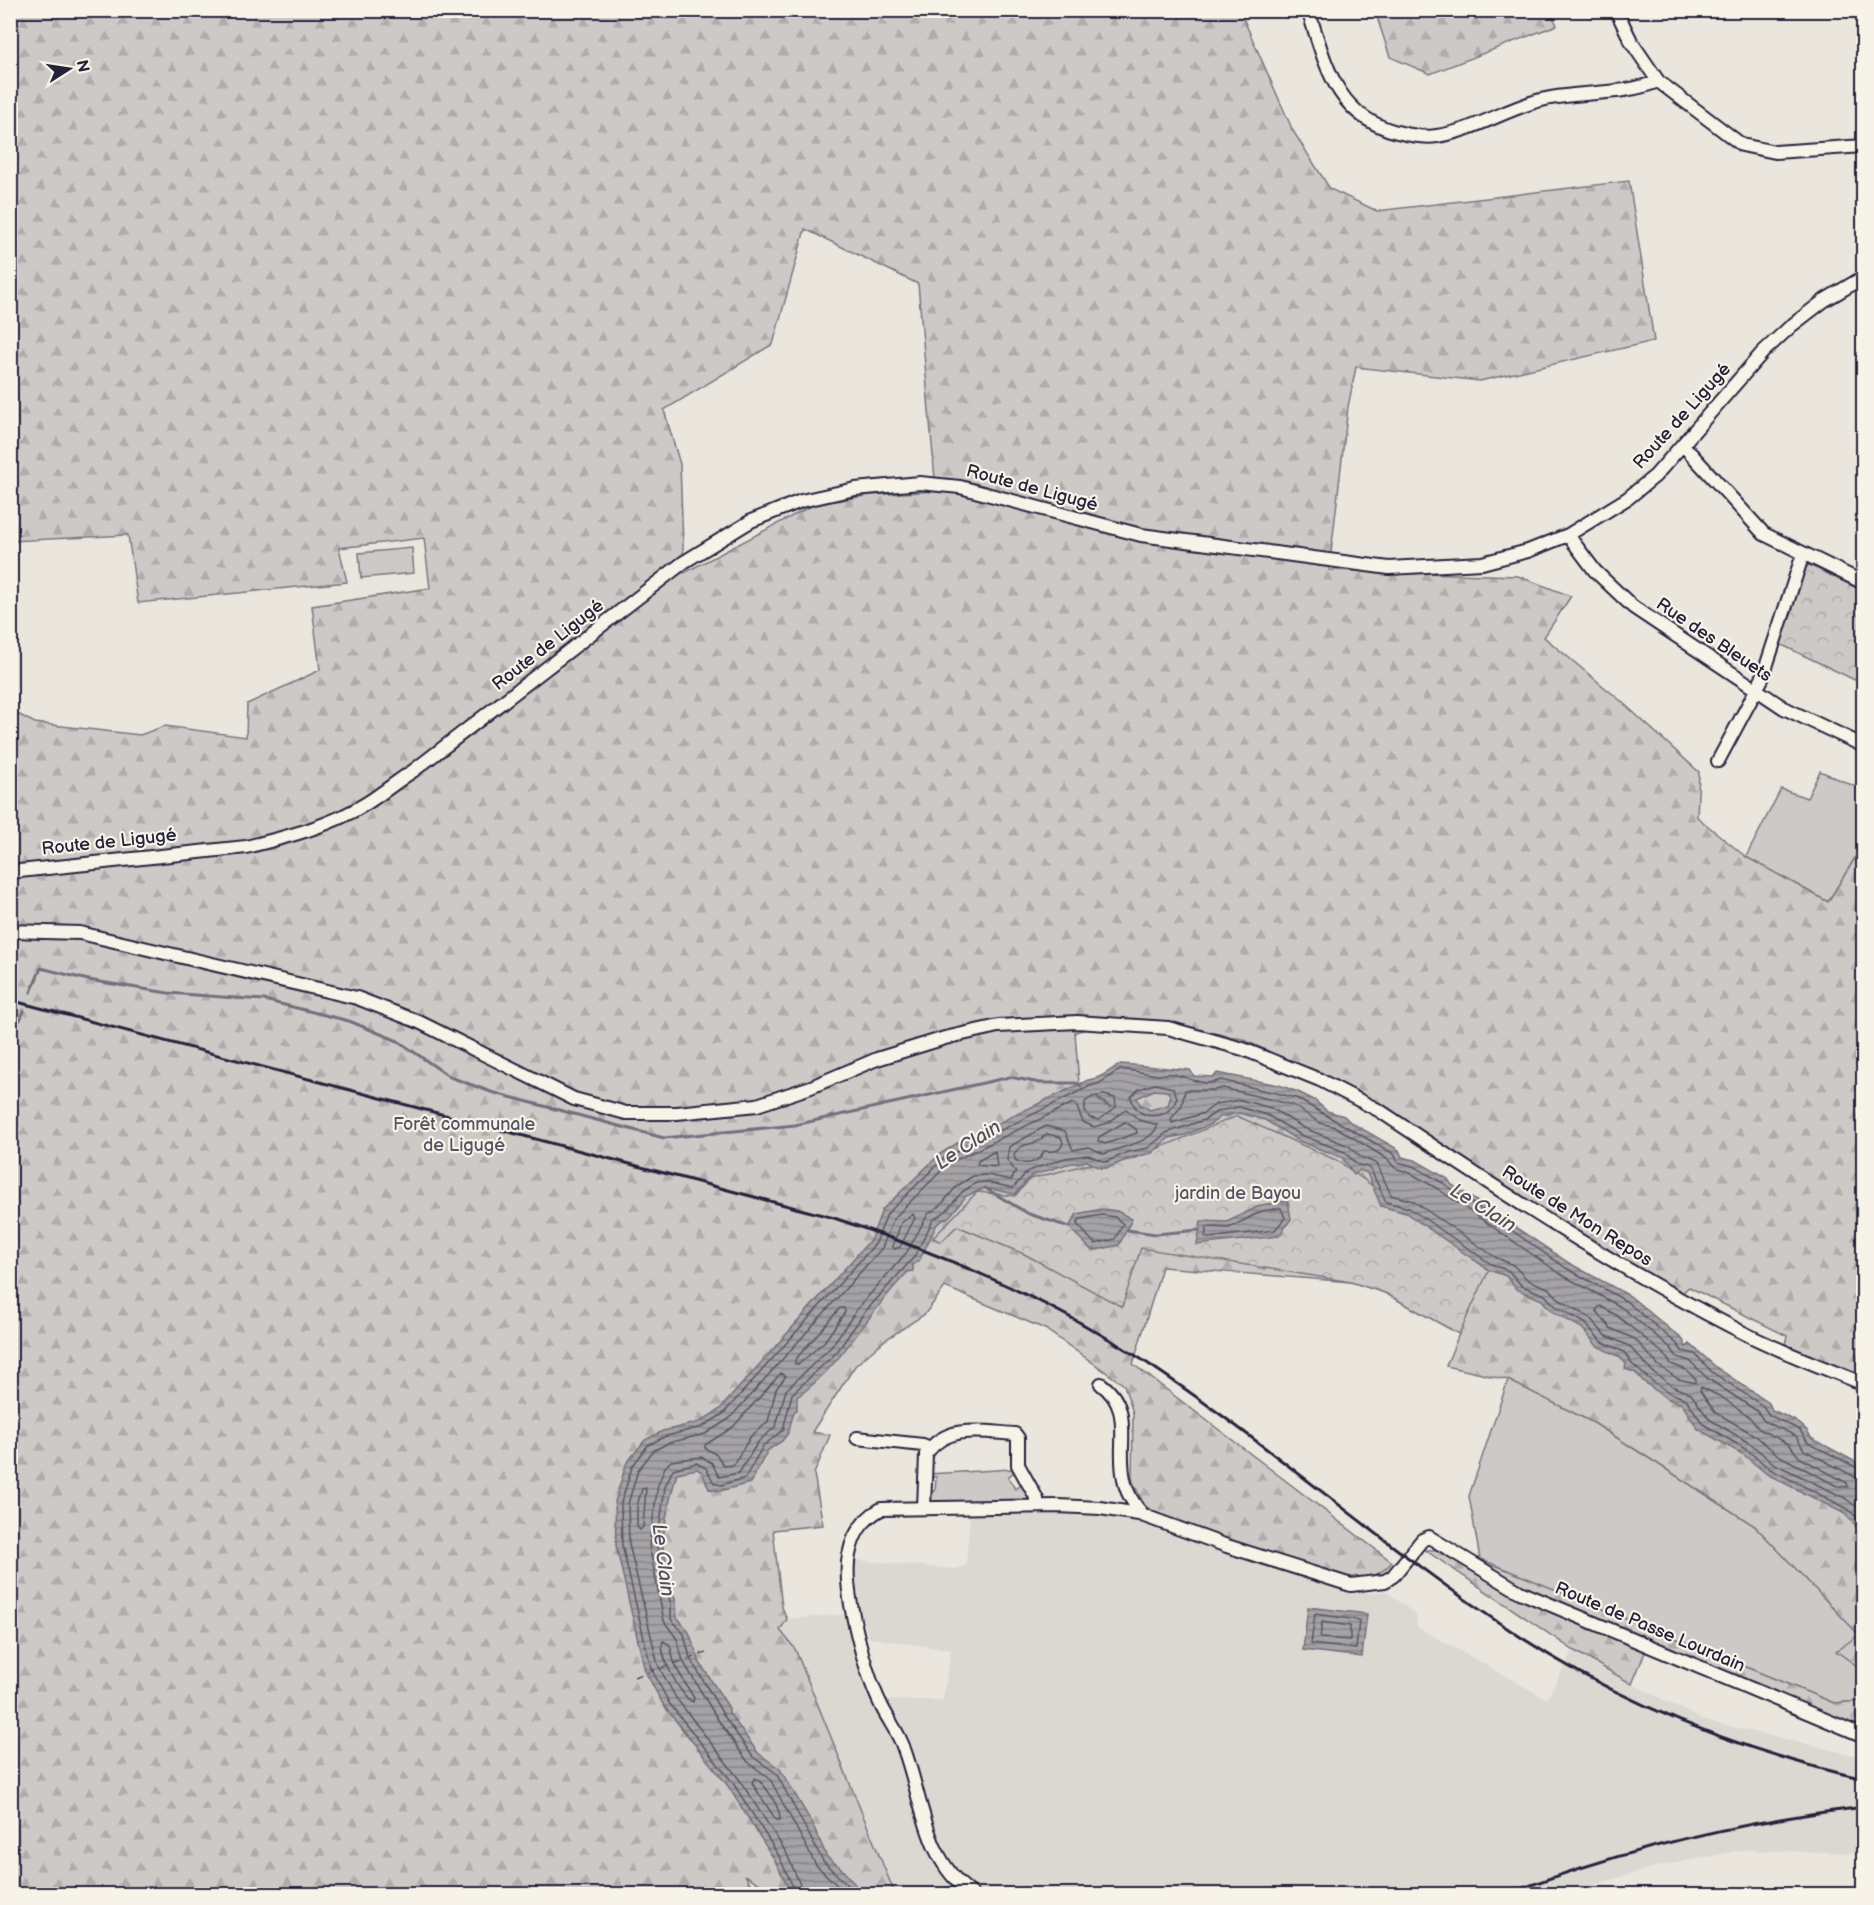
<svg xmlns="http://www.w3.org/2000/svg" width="1874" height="1905" font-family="'Balsamiq Sans',sans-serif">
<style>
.built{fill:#dbd8d2}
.grass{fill:#cdc9c6;stroke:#787680;stroke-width:1.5}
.forest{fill:url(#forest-firs);stroke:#787680;stroke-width:1.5;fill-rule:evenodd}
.park{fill:url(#park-crowns);stroke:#787680;stroke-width:1.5}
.water{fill:url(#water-rules);stroke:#716f7b;stroke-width:1.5;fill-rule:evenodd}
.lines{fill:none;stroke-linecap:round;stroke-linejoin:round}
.shore{stroke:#575666;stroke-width:1.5}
.stream{stroke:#716f7b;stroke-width:3}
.ferry{stroke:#504f60;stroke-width:1.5;stroke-dasharray:8 6;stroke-linecap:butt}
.minor-casing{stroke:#22223b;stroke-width:16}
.minor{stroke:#f7f3e8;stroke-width:12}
.rail{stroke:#22223b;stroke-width:3}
.labels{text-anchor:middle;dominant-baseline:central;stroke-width:4.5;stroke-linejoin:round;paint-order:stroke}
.street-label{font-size:18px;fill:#22223b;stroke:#f7f3e8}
.park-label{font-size:18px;fill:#555465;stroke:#f7f3e8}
.water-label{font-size:20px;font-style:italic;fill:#504f60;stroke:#f7f3e8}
</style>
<defs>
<pattern id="forest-firs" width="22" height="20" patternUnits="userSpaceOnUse" patternTransform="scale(1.5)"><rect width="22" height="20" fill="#cdc9c6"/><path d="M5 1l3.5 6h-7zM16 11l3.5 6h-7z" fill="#b0acab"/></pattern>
<pattern id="park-crowns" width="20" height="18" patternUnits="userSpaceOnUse" patternTransform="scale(1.5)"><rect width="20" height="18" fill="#cdc9c6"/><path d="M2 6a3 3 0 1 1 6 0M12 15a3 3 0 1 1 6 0" fill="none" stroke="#b0acab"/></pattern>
<pattern id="water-rules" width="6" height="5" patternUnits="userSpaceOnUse" patternTransform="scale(1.5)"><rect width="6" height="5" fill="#a6a3a6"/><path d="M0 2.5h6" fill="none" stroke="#878488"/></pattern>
</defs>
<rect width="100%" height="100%" fill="#eae6de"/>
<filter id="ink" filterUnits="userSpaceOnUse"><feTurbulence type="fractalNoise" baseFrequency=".0167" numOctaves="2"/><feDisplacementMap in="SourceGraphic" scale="12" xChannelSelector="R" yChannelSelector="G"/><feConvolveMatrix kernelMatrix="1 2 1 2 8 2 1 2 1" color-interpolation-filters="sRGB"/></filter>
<g filter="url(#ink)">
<path class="built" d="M1064 1510 1110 1514 1350 1589 1372 1593 1386 1591 1416 1615 1417 1627 1547 1699 1573 1650 1632 1684 1703 1720 1863 1757V1853L1743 1850 1655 1867 1562 1894H895L779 1630 787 1619 850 1614 862 1675 871 1697 885 1700H943L951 1650 869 1638 859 1607 854 1574 855 1560 956 1569 966 1565 970 1513Z"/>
<path class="grass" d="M412 548 414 573 361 578 359 553Z
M1820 771 1863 790V845L1828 902 1746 857 1781 789 1807 798Z
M1508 1380 1594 1423 1755 1526 1860 1635 1837 1651 1863 1670V1701L1834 1703 1480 1559 1469 1496Z
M1012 1469 1014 1472 1008 1477 1015 1489 1022 1485 1030 1500 933 1503 929 1499V1491H935L936 1477H930L929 1474Z"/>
<path class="forest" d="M11 11H1240L1293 131 1330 189 1377 211 1629 181 1654 341 1480 381 1356 367 1348 407 1329 570 1518 576 1571 596 1544 637 1621 701 1699 772 1697 817 1746 857 1828 902 1863 845V1376L1785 1345 1787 1336 1689 1287 1681 1294 1562 1225 1364 1096 1242 1039 1161 1022H1116L1075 1032 1080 1097 1162 1083 1300 1123 1863 1504V1670L1836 1651 1859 1635 1755 1526 1594 1423 1508 1380 1446 1366 1459 1334 1385 1293 1351 1282 1162 1267 1133 1364 1392 1562C1378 1580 1359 1579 1338 1578L1159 1515 1145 1506 1132 1480 1133 1413 1124 1385 1045 1329 945 1287 925 1314 885 1340 855 1366 812 1432 830 1435 814 1474 823 1525 773 1530 782 1607 787 1619 780 1630 795 1649 895 1894H776L745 1875 757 1894H11L10 710 35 723 140 735 165 726 246 737 247 704 320 670 312 606 430 588 424 538 339 548 347 582 138 603 128 535 11 541ZM805 229 918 284 936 491 870 495 813 505 684 573 680 464 664 410 773 344Z
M1375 11H1550L1557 25 1430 74 1390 57Z
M1425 1550H1436L1536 1605 1646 1650 1632 1684 1573 1650Z
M1480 1559 1834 1703 1863 1701V1711L1857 1728 1519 1587Z"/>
<path class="park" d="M1809 565 1863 591V684L1780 644 1799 574Z
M1237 1116 1338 1161 1489 1270 1459 1334 1385 1293 1351 1282 1141 1248 1122 1307 1026 1255 957 1226 941 1242 933 1238 977 1192 1015 1196 1030 1179 1085 1165 1130 1160Z"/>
<path class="water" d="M1121 1064 1190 1070 1194 1076 1214 1077 1217 1073 1279 1085 1298 1092 1314 1100 1327 1111 1344 1116 1350 1122 1399 1150 1402 1157 1415 1160 1448 1179 1451 1184 1569 1263 1630 1296 1683 1340 1686 1347 1690 1344 1716 1367 1769 1403 1772 1410C1787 1417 1806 1423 1811 1438L1863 1466V1534L1845 1514 1767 1474 1744 1455 1698 1429 1682 1404 1668 1399 1644 1382 1636 1373 1625 1369 1626 1364 1620 1357 1597 1346 1582 1328 1551 1311 1542 1300 1516 1289 1506 1276 1489 1270 1406 1213 1381 1206 1367 1173 1360 1170 1354 1175 1343 1158 1299 1141 1265 1120 1239 1113 1220 1117 1211 1124 1185 1135 1169 1138 1152 1153 1130 1158 1108 1168H1100L1087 1161 1067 1164 1031 1176 1015 1194 985 1188 966 1196 950 1216 937 1224 919 1261 913 1265V1271L908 1272C869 1310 843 1365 797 1397V1410L794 1412 788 1433 782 1441 768 1450 750 1483 720 1491 709 1489 702 1472 697 1469 677 1473C671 1494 664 1520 663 1544 662 1553 669 1560 665 1568L676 1602 677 1617 689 1632 700 1663 729 1708V1713L758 1753 780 1769 812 1823 827 1857 840 1867 863 1894H792L774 1859 728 1786 664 1706 645 1671 616 1546 615 1502 626 1464 645 1440 663 1431 700 1422 719 1410 871 1239 882 1210 940 1154 962 1140H968L986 1129 1088 1080C1101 1079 1109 1070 1121 1064ZM1154 1090 1166 1091 1171 1095 1168 1105 1150 1110 1140 1104 1137 1098Z
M1288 1201 1291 1219 1279 1236 1197 1245 1201 1221 1227 1222 1261 1205Z
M1102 1209 1117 1211 1132 1219 1119 1245 1092 1251 1069 1227 1077 1214Z
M1308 1607 1367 1614 1362 1657 1303 1650Z"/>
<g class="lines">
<path class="shore" d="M1155 1084 1173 1088 1177 1097C1171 1121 1136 1123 1131 1097L1139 1089Z
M1104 1095 1115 1098 1116 1107 1099 1120 1090 1118 1085 1111V1102L1092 1097Z
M1125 1122 1136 1129 1137 1133 1105 1144 1098 1141 1099 1137Z
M1047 1134 1061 1137 1063 1143C1060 1153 1052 1151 1044 1151 1040 1162 1027 1167 1015 1160L1014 1154C1022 1141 1033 1146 1040 1140 1043 1138 1044 1135 1047 1134Z
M995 1151 997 1167 977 1165 978 1161Z
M1281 1208 1285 1218 1275 1230 1208 1238 1205 1236 1207 1227 1229 1228 1262 1211Z
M913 1214 915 1218 900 1247 894 1249 893 1246 901 1223Z
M1102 1215 1115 1217 1123 1224 1115 1239 1095 1244 1077 1224 1080 1219Z
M1600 1306 1616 1315 1664 1354 1671 1364 1686 1370 1696 1379V1383L1678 1379 1658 1365 1635 1339 1610 1328 1596 1310Z
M840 1308H844L845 1312 824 1342 799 1364H795V1360Z
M781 1373 786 1376 776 1389 768 1422 751 1436 733 1465 724 1466 717 1455 705 1448V1445L733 1427Z
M1701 1387 1723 1398 1751 1419 1759 1429 1789 1444 1799 1457 1847 1483 1848 1487 1837 1486 1778 1455 1756 1436 1715 1412 1700 1391Z
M1864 1479 1855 1477 1804 1450 1796 1436 1764 1421 1757 1411 1707 1378 1690 1361 1677 1357 1671 1348 1621 1307 1562 1275 1438 1189 1410 1173 1395 1168 1387 1159 1368 1147 1336 1127 1320 1123 1293 1105 1223 1088 1214 1090H1185L1182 1105 1171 1119 1172 1123 1204 1113 1216 1104 1241 1100 1271 1108 1304 1128 1349 1146 1359 1156 1377 1164 1391 1195 1413 1201 1495 1257 1513 1265 1528 1280 1550 1289 1560 1300 1590 1318 1605 1335 1629 1346 1653 1372 1674 1387 1691 1394 1709 1419 1751 1444 1773 1463 1845 1498 1864 1513
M646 1488 643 1527 640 1530 637 1527V1506L642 1489Z
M1315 1614 1359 1620 1356 1649 1311 1644Z
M1322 1622 1350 1626V1640L1320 1638Z
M663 1641 670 1645 675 1666 694 1698 693 1702C681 1698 658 1653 663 1641Z
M754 1778C765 1782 781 1809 780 1820H776L752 1783Z
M796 1894 779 1856 733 1783 669 1703 651 1668 622 1545 621 1503 632 1467 648 1445 666 1436 702 1427 723 1414 876 1243 887 1214 943 1159 1090 1086C1106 1084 1110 1072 1122 1070 1134 1069 1148 1075 1159 1075 1165 1074 1167 1073 1173 1074 1188 1077 1205 1088 1221 1080L1296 1098 1394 1154 1398 1162 1413 1166 1443 1183 1566 1268 1626 1301 1677 1344 1682 1351 1695 1354 1712 1372 1763 1406 1769 1415 1800 1430 1808 1443 1864 1471
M804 1894 786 1852 739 1779 676 1698 658 1665 629 1544 628 1504 638 1470 653 1451 668 1443 705 1434 729 1419 882 1248 894 1218 948 1164 1073 1103 1076 1105 1083 1122 1094 1127 1108 1123 1126 1109 1139 1120 1158 1125C1151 1144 1121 1146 1104 1154L1089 1147 1073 1150 1065 1131 1046 1126 1009 1147 1007 1160 1016 1172 1011 1180 987 1175 973 1176 957 1186 940 1206 928 1214 907 1252 858 1308 831 1347 786 1390 776 1426 758 1442 739 1473 719 1477 712 1463 701 1457 671 1461 665 1467 658 1485 649 1545 664 1621 677 1639 683 1661 718 1720 748 1762 770 1779 816 1865 846 1894
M856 1894 823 1861 776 1773 753 1757 724 1716 690 1658 684 1634 671 1619V1604L660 1570 657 1545 665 1487 673 1469 696 1463 706 1468 714 1483 721 1485 745 1478 763 1446 783 1430 792 1394 837 1352 864 1313 914 1257 933 1220 946 1211 962 1192 976 1183 986 1182 1013 1188 1028 1171 1065 1158 1088 1155 1106 1162 1128 1152 1148 1148 1166 1133 1204 1120 1218 1111 1239 1107 1267 1115 1301 1135 1345 1152 1356 1164 1370 1168 1386 1202 1409 1208 1491 1264 1509 1271 1522 1286 1545 1295 1555 1306 1585 1323 1601 1341 1624 1352 1632 1364 1648 1378 1670 1393 1686 1399 1703 1424 1747 1450 1770 1469 1848 1509 1864 1524"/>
<path class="stream" d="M31 992 41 968 88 980 168 993 264 1000 349 1021 398 1041 450 1077 491 1092 664 1138 795 1125 1010 1077 1040 1083H1076L1081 1086
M10 1019 20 1020 24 1011
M1098 1099 1110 1107
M985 1188 1029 1214 1069 1227
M1127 1230 1156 1234 1199 1230"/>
<path class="ferry" d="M634 1677 706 1653"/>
<defs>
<path id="minor" d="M1308 10C1326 64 1335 116 1397 132 1409 135 1425 138 1437 136 1472 131 1503 111 1537 101 1576 90 1621 97 1658 81L1742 145 1775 152 1864 146
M1616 10 1632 43 1658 81
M1683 445 1764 534 1864 583
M1568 535 1595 571 1633 607 1784 708 1864 746
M1718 761 1762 679 1803 554
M10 872 246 847C287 837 331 826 367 803 383 793 397 781 413 771L684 562 751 521 801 501 855 489 920 483 960 487 1141 535 1389 568 1482 563 1528 551 1568 535 1628 498 1655 476 1763 352 1791 326 1825 300 1864 277
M10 931 80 933 357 998 419 1022 574 1099 626 1113H677L757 1105 811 1087 877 1059 945 1038 998 1026 1077 1022 1168 1028 1243 1049 1320 1080 1380 1111C1497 1189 1613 1266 1738 1330 1778 1351 1822 1367 1864 1384
M1101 1384C1135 1409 1116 1444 1124 1479 1126 1493 1135 1506 1144 1516
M857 1438 923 1445 930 1448
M924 1508 926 1454C947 1423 984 1432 1015 1434L1018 1438V1465L1037 1499V1506
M972 1894C924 1859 923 1801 904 1749 899 1733 888 1720 881 1705 865 1673 842 1589 849 1555 853 1533 863 1519 881 1509L1058 1506 1100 1508 1139 1514 1227 1546 1351 1585 1385 1581 1393 1576 1422 1540 1429 1537 1520 1592 1864 1736"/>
</defs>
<use href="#minor" class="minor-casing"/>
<use href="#minor" class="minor"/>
<path class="rail" d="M10 1000 834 1218C941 1254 1045 1297 1141 1359 1272 1445 1388 1551 1519 1636 1624 1705 1742 1751 1864 1779
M1507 1894C1622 1850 1741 1821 1864 1807"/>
</g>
</g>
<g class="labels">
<g class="street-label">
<text transform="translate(1682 416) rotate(-48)">Route de Ligugé</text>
<text transform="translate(1032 488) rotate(15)">Route de Ligugé</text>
<text transform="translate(1714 640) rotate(34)">Rue des Bleuets</text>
<text transform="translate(548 645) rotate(-38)">Route de Ligugé</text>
<text transform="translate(109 842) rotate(-6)">Route de Ligugé</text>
<text transform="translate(1577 1216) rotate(32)">Route de Mon Repos</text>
<text transform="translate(1650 1627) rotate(23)">Route de Passe Lourdain</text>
</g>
<g class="park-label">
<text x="464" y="1124">Forêt communale<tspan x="464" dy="21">de Ligugé</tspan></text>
<text x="1238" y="1193">jardin de Bayou</text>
</g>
<g class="water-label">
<text transform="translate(968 1145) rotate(-33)">Le Clain</text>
<text transform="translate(1483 1208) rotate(32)">Le Clain</text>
<text transform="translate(663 1560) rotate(83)">Le Clain</text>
</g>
</g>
<rect width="1874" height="1905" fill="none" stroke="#f7f3e8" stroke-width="36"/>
<rect x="18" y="18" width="1838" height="1869" fill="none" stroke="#22223b" stroke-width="2" filter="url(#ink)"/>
<g transform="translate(69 69) rotate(78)" stroke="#f7f3e8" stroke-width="4.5" paint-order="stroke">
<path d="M0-4.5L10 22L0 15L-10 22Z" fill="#22223b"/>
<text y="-9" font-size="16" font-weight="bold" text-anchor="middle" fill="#22223b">N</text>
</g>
</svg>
